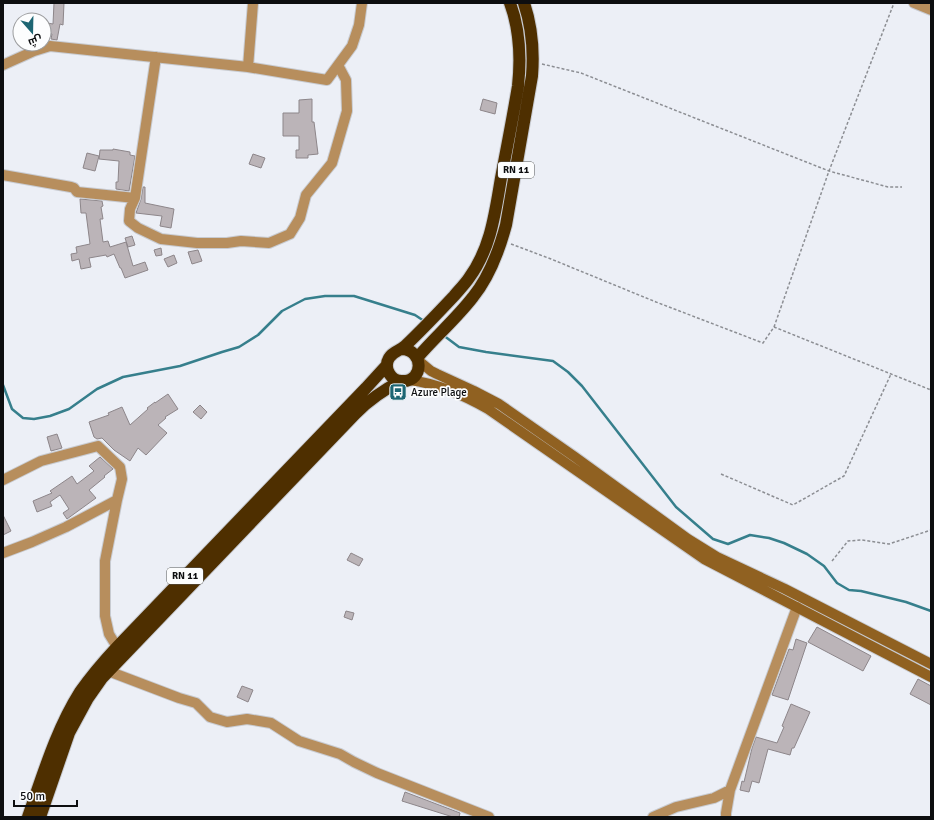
<svg xmlns="http://www.w3.org/2000/svg" width="934" height="820" font-family="Signika,Cairo,sans-serif">
<style>
.lines{fill:none;stroke-linecap:round;stroke-linejoin:round}
.stream{stroke:#367f8c;stroke-width:2.5}
.building{fill:#bbb4b8;stroke:#8d868a}
.street-casing{stroke:#c8cbd1;stroke-width:12}
.secondary-casing{stroke:#c8cbd1;stroke-width:12}
.highway-casing{stroke:#c8cbd1;stroke-width:14}
.path{stroke:#8c8e93;stroke-width:1.5;stroke-dasharray:3 2;stroke-linecap:butt}
.street{stroke:#b78e5d;stroke-width:10}
.secondary{stroke:#906121;stroke-width:10}
.highway{stroke:#4e2f00;stroke-width:12}
.labels{text-anchor:middle;dominant-baseline:central;stroke-width:3.5;stroke-linejoin:round;paint-order:stroke}
.shield{fill:#fcfdfe;stroke:#555657;stroke-width:1}
.shield-label{font-size:10px;font-weight:bold;fill:#0d0e10}
.poi-label{font-size:11px;fill:#0d0e10;stroke:#fcfdfe;text-anchor:start}
</style>
<rect width="100%" height="100%" fill="#eceff6"/>
<g class="lines">
<path class="stream" d="M443 335 459 347 486 352 553 361 568 372 582 386 676 507 713 539 728 544 750 535 769 538 784 543 807 554 824 566 837 583 849 590 861 591 906 602 931 611
M3 385 12 409 23 418 34 419 50 416 69 409 97 389 123 377 180 366 222 352 239 347 258 335 282 311 305 299 325 296H354L415 315 424 321"/>
</g>
<path class="building" d="M54 3H64L63 25 60 24 57 40 51 39 52 34 46 33 47 23 53 24Z
M312 99V122H314L318 154 308 155V158H296V150H299V136H283V113H299V100Z
M483 99 497 103 495 114 480 110Z
M113 149 130 152V155L135 156 129 191 116 189V182H118L119 161 99 159 100 150H113Z
M87 153 99 156 95 171 83 168Z
M253 154 265 158 261 168 249 164Z
M143 187H145V203L174 209 171 228 160 226 162 216 136 213 141 199Z
M80 199 102 201 103 206 101 207 103 219H100L103 242 108 241 110 247 126 242 133 266 145 262 148 270 125 278 121 268H120L114 254 107 257 106 255 89 258 91 267 81 269 79 259 72 261 71 254 77 253 76 247 90 244 86 213H81Z
M132 236 135 245 128 247 125 238Z
M161 248 162 255 156 256 154 250Z
M198 250 202 261 192 264 188 252Z
M174 255 177 263 168 267 164 259Z
M168 394 178 409 165 417 166 418 158 425 167 433 146 455 138 448 130 461 114 450 102 438 97 439 94 437 89 422 109 415 108 413 122 407 130 425 148 409 147 408 155 402V403Z
M200 405 207 412 201 419 193 412Z
M57 434 62 448 51 451 47 437Z
M100 457 113 469 104 476 105 477 89 490 96 498 67 519 63 513 69 509 60 495 50 502 52 506 37 512 33 501 52 493 50 491 72 476 77 484 94 471 89 466Z
M3 515 11 531 3 535Z
M351 553 363 559 359 566 347 560Z
M346 611 354 613 352 620 344 617Z
M817 627 871 656 863 671 808 642Z
M796 639 807 643 788 700 772 695 789 649 793 650Z
M918 679 931 686V705L910 694Z
M242 686 253 690 248 702 237 697Z
M791 704 810 712 794 748H792L790 755 768 749 759 783 752 781 749 792 740 790 742 781 744 782 752 748 756 737 777 743 784 727 782 726Z
M405 792 460 813 459 817H453L402 801Z"/>
<g class="lines">
<defs>
<path id="street" d="M914 3 931 10
M156 57 135 198 130 209 129 221 138 228 161 239 197 243H227L241 241 269 243 290 234 300 218 306 195 332 163 347 111 346 80 338 65
M3 65 34 51 50 46 248 67 327 80 352 46 359 25 362 3
M248 67 253 3
M3 175 71 187 74 188 77 192 135 198
M3 480 41 461 98 446 120 467 122 479 117 500 105 561V616L109 634 117 647
M3 553 32 542 66 527 117 500
M108 671 179 698 196 703 210 717 227 722 247 719 271 723 299 741 340 754 354 762 377 773 489 817
M653 817 676 807 714 798 730 790 797 607
M726 817V813L730 790"/>
<path id="secondary" d="M419 361 431 371 437 374 474 391 499 404 575 457 688 539 717 557 785 589 931 664
M410 380C438 384 464 395 488 409L704 559 931 677"/>
<path id="highway" d="M402 349C424 350 424 381 403 381 391 382 383 368 389 358 393 351 400 351 405 346 422 330 438 313 454 296 459 290 465 284 469 278 491 248 495 213 501 178 507 147 513 116 518 86 521 58 520 30 510 3
M417 358C435 337 456 319 473 297 490 276 499 251 506 225L532 76C534 51 532 27 524 3
M28 817C43 775 56 730 80 692 91 676 104 661 117 647L366 388 387 365
M40 817 69 733 88 698 102 678 355 414C369 400 383 390 401 381"/>
</defs>
<use href="#street" class="street-casing"/>
<use href="#secondary" class="secondary-casing"/>
<use href="#highway" class="highway-casing"/>
<path class="path" d="M542 64 581 73 829 171 888 187H902
M511 244 551 259 656 302 763 343 774 327 931 390
M774 327 829 171 894 3
M721 474 793 505 844 476 891 374
M832 561 848 541 862 540 889 544 931 530"/>
<use href="#street" class="street"/>
<use href="#secondary" class="secondary"/>
<use href="#highway" class="highway"/>
</g>
<defs>
<symbol id="bus-square" viewBox="-11 -11 22 22"><rect x="-9" y="-9" width="18" height="18" rx="4" fill="#1c6573" stroke="#fcfdfe"/><path d="M-5-6H5V4H4V6H2V4H-2V6H-4V4H-5ZM-3.5-4V0h7V-4ZM-3.5 1.2v1.5H-2V1.2ZM2 1.2v1.5H3.5V1.2Z" fill="#fff"/></symbol>
</defs>
<g fill-rule="evenodd">
<use href="#bus-square" x="388" y="382" width="20" height="20"/>
</g>
<g class="labels">
<g class="shield">
<rect x="498" y="162" width="36" height="16" rx="3"/>
<rect x="167" y="568" width="36" height="16" rx="3"/>
</g>
<g class="shield-label">
<text x="516" y="170">RN 11</text>
<text x="185" y="576">RN 11</text>
</g>
<g class="poi-label">
<text x="411" y="392">Azure Plage</text>
</g>
</g>
<rect width="934" height="820" fill="none" stroke="#0d0e10" stroke-width="8"/>
<g transform="translate(32 32) rotate(160)"><circle r="19" fill="#fcfdfe" stroke="#9c9d9f"/>
<path d="M0-3L7 15L0 10L-7 15Z" fill="#1c6573"/>
<text y="-6" font-size="11" font-weight="bold" text-anchor="middle" fill="#0d0e10">ش</text>
</g>
<path d="M14 800v6h63v-6" fill="none" stroke="#0d0e10" stroke-width="2"/>
<text x="20" y="800" font-size="12" fill="#0d0e10" stroke="#fcfdfe" stroke-width="3" paint-order="stroke">50 m</text>
</svg>
